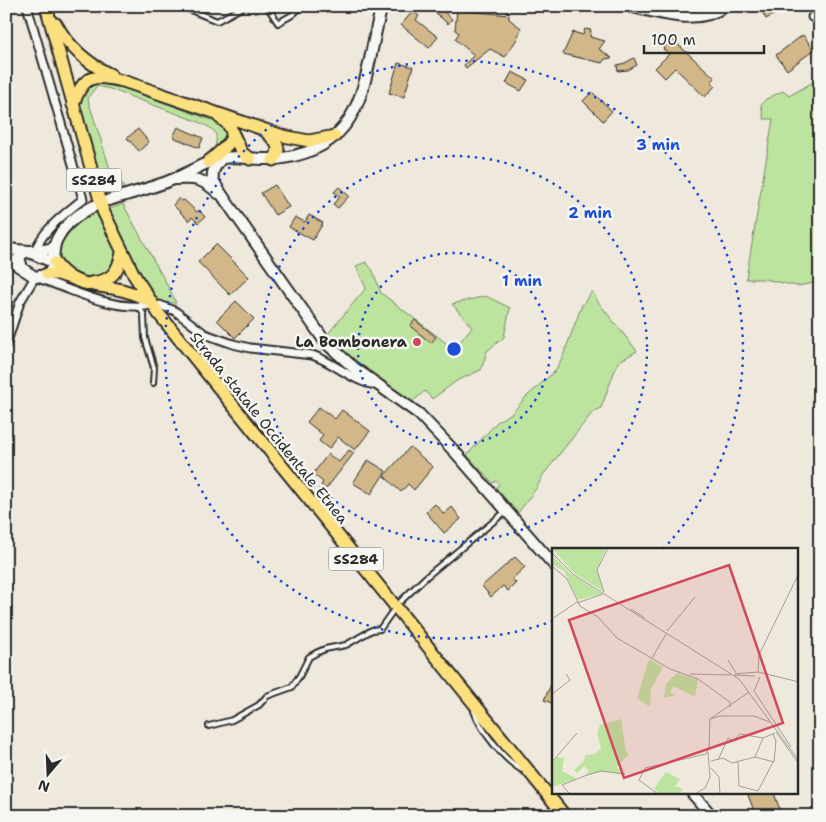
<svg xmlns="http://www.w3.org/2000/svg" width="826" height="822" font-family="'Shantell Sans',sans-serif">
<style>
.green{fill:#bde49f;stroke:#748865}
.building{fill:#d2b788;stroke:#2b2b2b}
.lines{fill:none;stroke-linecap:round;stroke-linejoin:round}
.lane-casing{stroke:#2b2b2b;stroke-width:8}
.street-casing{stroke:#2b2b2b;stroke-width:11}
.secondary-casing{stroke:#2b2b2b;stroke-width:14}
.primary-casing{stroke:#2b2b2b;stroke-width:15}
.lane{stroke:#f6f6f2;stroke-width:4}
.street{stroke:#f6f6f2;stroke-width:7}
.secondary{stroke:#f6f6f2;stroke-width:10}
.primary{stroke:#fce080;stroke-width:11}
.ring{fill:none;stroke:#1d4ed8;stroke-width:2.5;stroke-dasharray:2.5 5}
.poi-dot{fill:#d1495b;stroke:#f6f6f2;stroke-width:2}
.labels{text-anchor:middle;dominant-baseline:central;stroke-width:5;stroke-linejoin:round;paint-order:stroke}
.shield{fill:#f6f6f2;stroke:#686867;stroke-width:1}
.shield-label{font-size:14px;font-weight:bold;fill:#2b2b2b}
.poi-label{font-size:15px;font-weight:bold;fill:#2b2b2b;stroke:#f6f6f2;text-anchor:end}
.street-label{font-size:15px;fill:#2b2b2b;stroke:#f6f6f2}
.inset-road{fill:none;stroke:#a19d96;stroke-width:1}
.view{fill:#d1495b;fill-opacity:0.15;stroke:#d1495b;stroke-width:2.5}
.inset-edge{fill:none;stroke:#2b2b2b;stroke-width:2.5}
.centre{fill:#1d4ed8;stroke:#f6f6f2;stroke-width:2.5}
.ring-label{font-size:15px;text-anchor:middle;font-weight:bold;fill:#1d4ed8;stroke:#f6f6f2;stroke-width:5;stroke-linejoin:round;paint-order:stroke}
</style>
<rect width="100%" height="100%" fill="#efe9dd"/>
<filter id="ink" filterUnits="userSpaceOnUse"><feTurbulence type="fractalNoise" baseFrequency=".02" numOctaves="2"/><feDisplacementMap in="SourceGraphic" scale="10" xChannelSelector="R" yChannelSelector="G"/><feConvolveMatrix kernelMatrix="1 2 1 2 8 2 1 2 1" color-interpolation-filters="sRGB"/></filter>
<g filter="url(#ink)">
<path class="green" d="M820 78V282L797 286 764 279H746L773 119H764L761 105 766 99 783 91 789 96Z
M104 81 225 125 229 138 214 151C219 131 216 131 199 122L110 89 97 86 89 96 88 100 110 169 117 173 124 188 104 192 79 102 80 97 91 82Z
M123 204 172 294 176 303 159 302C139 272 124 242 109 209Z
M97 209 117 253 111 273C96 278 84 279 70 270 39 250 78 219 97 209Z
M366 262 373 271 381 293 454 349 472 327 452 304 486 296 510 308 504 337 487 351 481 370 458 380 432 399 425 391 412 402 357 364 339 349 327 335 366 288 356 266Z
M592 291 598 302 637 351 618 362 601 408 592 413 543 475 537 487 518 513 496 488 499 484 496 481 493 483 467 455 498 421 512 413 526 397 555 371 563 356 582 305Z"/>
<path class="building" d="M428 6H440L443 9 442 10 452 19 448 24Z
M759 6H789L766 19Z
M457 10 509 15V19L521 28 517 39 505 57 490 49 466 68 464 65 474 55 455 39 459 33 455 30Z
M413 11 419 16 416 20 438 37 429 48 401 25Z
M585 29 591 30 590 37 605 41 599 49 612 58 605 59 602 63 563 54 573 32 583 35Z
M803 35 814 50 787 70 776 55Z
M672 39 715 78 711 82 715 86 705 97 675 68 665 78 655 68 669 54 663 49Z
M634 58 637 65 628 70 618 71 617 65 625 63Z
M398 63 413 67 404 97 389 93Z
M512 72 528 80 521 91 506 83Z
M592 92 612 111 603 121 583 101Z
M178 127 203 138 199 148 173 137Z
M138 129 149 142 139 151 127 138Z
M275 185 289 207 275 215 261 193Z
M339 187 349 196 338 208 333 204 340 197 334 192Z
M179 198 182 201 184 200 197 212 199 210 205 217 198 223 192 217 189 221 173 205Z
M309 215 323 223 313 240 289 227 295 217 305 222Z
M216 244 249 277 230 295 198 262Z
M236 301 254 319 235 338 217 320Z
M415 320 436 337 431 343 410 326Z
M319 407 335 419 342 410 370 431 355 450 338 437 329 449 319 441 323 435 307 422Z
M410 447 433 467 414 490 408 484 401 492 384 476Z
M349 450 354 453 326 489 321 485 323 482 313 474 328 454 339 462Z
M368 460 386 471 371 494 353 483Z
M435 504 444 514 452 507 461 519 444 533 426 512Z
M515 557 525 567 512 579 516 583 508 591 503 586 491 597 482 586Z
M554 678V704L544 700Z
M753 793H774L782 816H756L748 795Z"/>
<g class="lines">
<defs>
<path id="lane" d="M181 6 217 21 245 6
M267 6 278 23 292 15 302 6
M139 307 144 315 145 338 154 368 153 383
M401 601 426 577 505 512
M474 711C481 731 504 760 522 770
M209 726 232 720 259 705 267 696 292 687 300 675 309 657 316 653 325 649 346 645 372 630 380 629 392 612"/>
<path id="street" d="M27 6 83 199C66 213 43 229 35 251
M812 17H820
M160 305 175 311 205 334 233 344 250 348 312 355C334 362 353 382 376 385
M6 345 20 302 35 277C71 289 107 309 146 306"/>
<path id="secondary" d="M628 6C660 12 696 27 725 6
M221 159C205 177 215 183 226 201L326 343 353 367 419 414 455 452 554 565
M177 179C197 178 203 179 218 193
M109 200C131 193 153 188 174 179 191 172 205 161 223 158 243 155 263 162 283 158 370 145 363 72 382 6
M6 248C22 252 38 252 54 248
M6 258 35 277C63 274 48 256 57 239 65 223 79 214 94 206
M22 268 19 257 26 251 55 263
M692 793 712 816"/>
<path id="primary" d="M46 6 103 211 134 275 159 314 565 816
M56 24C69 48 87 63 111 75
M73 105C84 73 94 75 123 81L283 136 309 141 335 136
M267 133C276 141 283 149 273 160
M233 134 242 153 250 159
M208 162C224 148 247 135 219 117
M55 263C72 286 91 284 117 289 129 291 140 296 150 301
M47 274H58L67 277
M91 283C112 281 118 272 122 253"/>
</defs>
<use href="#lane" class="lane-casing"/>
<use href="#street" class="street-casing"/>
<use href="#secondary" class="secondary-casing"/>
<use href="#primary" class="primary-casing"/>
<use href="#lane" class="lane"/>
<use href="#street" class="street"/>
<use href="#secondary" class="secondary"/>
<use href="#primary" class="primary"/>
</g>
</g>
<g class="ring">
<circle cx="454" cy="349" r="96"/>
<circle cx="454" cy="349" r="193"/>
<path d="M553 621A289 289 0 1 1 664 548"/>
</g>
<circle class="poi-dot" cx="417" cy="342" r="5"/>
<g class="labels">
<g class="shield">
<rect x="66.5" y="168.5" width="55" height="23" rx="4"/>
<rect x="328.5" y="547.5" width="55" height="23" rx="4"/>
</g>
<g class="shield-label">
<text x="94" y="180">SS284</text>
<text x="356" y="559">SS284</text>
</g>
<g class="poi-label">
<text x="407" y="342">La Bombonera</text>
</g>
<g class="street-label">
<text transform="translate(269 428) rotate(51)">Strada statale Occidentale Etnea</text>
</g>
</g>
<g transform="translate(552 548)">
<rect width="246" height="246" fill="#efe9dd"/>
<path d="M0 0H54L45 22 52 44 23 26ZM0 7 18 25 50 46 26 52 12 23 0 16ZM97 111 111 119 99 141 98 159 85 150ZM125 125 146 132 143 149 121 138 118 144 124 147 112 150 114 136ZM69 171 74 204 77 206 65 219 70 227 53 223 33 228 37 223 32 218 25 225 22 222 32 213 33 207 43 206 49 200 45 185 48 177ZM5 209 12 210 10 223 25 231 0 239V216ZM114 224 128 231 123 238 131 241 127 246H108L102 240Z" fill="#bde49f"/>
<path class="inset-road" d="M0 5 22 27 187 131 247 213M0 18 15 31 28 58 46 69 65 90 118 121 146 131 178 154V159M52 44 45 22 56 0M25 55 51 46M79 61 93 70M0 71 25 54M115 83 143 49M100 110 114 86M176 112 184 125M206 124 247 134M138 126 179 127M183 126 206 124 207 107 247 25M182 127 203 128M208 129 202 143 239 199M0 146 18 132 14 126M158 171 168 168H202L218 174M224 184 247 216M203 209 222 214 224 193 221 186M166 212 176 190 181 193 188 186 211 190M159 213 171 210 180 215 203 209 211 190 223 185M0 214 25 185M186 214 187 238 206 243 221 214M159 220 167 229 168 246M18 246 10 237 35 227 49 223 73 226M106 246 87 232 93 220 154 206 157 200 158 171 197 144M143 246 153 240 158 229 156 204"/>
<path class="view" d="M177 17 231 175 72 230 17 72Z"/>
<rect width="246" height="246" class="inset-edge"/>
</g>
<circle cx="454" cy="349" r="8" class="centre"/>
<g class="ring-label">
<text x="658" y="150">3 min</text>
<text x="590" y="218">2 min</text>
<text x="522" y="286">1 min</text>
</g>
<rect width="826" height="822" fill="none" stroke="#f6f6f2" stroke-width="25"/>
<rect x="12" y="12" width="801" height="797" fill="none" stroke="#2b2b2b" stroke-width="2" filter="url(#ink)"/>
<g transform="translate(48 774) rotate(199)" stroke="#f6f6f2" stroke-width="4" paint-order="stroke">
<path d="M0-4L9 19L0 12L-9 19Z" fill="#2b2b2b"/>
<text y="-8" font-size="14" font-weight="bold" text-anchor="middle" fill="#2b2b2b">N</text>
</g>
<path d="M644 45v8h120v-8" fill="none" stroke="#2b2b2b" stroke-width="2.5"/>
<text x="651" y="45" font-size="15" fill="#2b2b2b" stroke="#f6f6f2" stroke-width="4" paint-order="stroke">100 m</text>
</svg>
